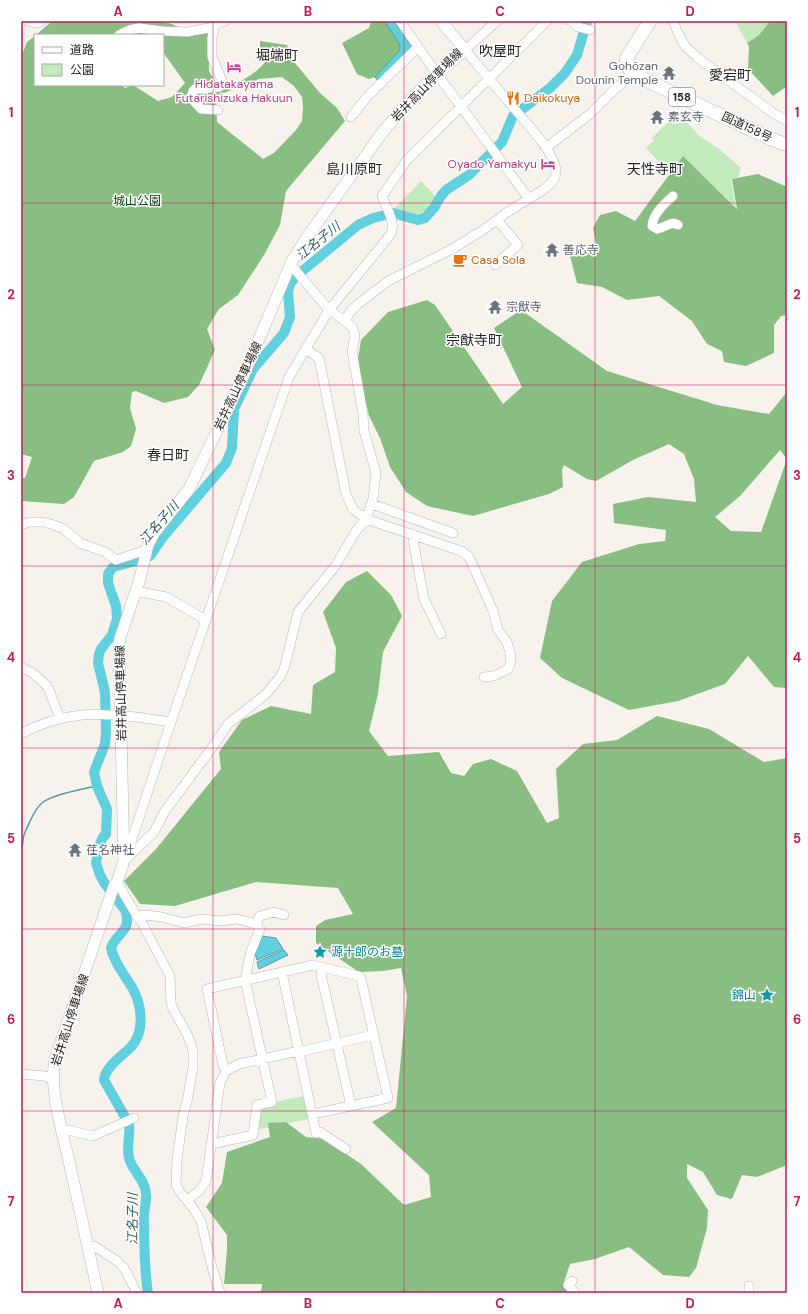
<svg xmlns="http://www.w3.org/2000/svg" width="808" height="1314" font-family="'DM Sans','Noto Sans JP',sans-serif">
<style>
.green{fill:#c2eabc}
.forest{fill:#88be81;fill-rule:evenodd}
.water{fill:#61d0de;stroke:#509da6}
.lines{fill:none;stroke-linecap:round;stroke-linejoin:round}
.stream{stroke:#509da6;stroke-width:1.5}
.river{stroke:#61d0de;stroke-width:10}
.minor-casing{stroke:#bdb7b3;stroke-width:10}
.major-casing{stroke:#bdb7b3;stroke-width:12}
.highway-casing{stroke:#bdb7b3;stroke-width:14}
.minor{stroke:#fff;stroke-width:9}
.major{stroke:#fff;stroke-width:11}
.highway{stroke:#fff;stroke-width:13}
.grid{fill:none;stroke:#c2185b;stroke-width:1;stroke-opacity:0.55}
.labels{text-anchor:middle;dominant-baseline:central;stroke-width:3;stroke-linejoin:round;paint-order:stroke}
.shield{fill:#fff;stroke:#686665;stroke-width:1}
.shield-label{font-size:11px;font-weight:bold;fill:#272523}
.worship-label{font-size:12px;fill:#5b616d;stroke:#fff;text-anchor:start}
.hotel-label{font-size:12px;fill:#b23c85;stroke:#fff}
.street-label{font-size:12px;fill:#272523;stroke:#fff}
.food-label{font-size:12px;fill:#c56008;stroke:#fff;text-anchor:start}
.park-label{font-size:12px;fill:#013b00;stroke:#fff}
.culture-label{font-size:12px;fill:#0d838f;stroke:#fff;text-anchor:start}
.water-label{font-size:13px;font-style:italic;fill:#2e5e64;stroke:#fff}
.quarter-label{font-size:14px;fill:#272523;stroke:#fff}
.neatline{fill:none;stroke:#c2185b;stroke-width:1.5}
.grid-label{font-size:13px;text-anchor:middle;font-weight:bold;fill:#c2185b}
</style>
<rect width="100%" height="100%" fill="#f8f2ed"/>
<path class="green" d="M735 21H770L759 35 747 43Z
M678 112 699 136 718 148 740 167V173L738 177 731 179 736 207 683 156 670 174 646 148 654 140 652 138Z
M421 181 436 197C422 222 419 215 394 209Z
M304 1096 309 1119 257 1130C258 1124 257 1113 261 1108 267 1102 295 1098 304 1096Z"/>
<path class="forest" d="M52 21H160L172 24 190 33 203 30 208 34 209 71C214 81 218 80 219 91 235 85 254 76 265 62L260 53V41L287 45 295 63 320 93 337 108 345 121 286 191 280 225 264 255 238 295 219 309 207 329 215 350 199 385 188 397 164 403 136 391 132 392 130 408 136 429 131 446 123 452 94 461 74 497 64 504 21 501V478H25L32 457 21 454V57L27 42 35 36V85H121L125 88 133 85 158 101 172 97 185 83 163 52V35H36ZM282 77 294 86 302 97 303 107 302 121 296 130 274 153 263 159 217 122 216 96 259 79Z
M371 21H384L399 43 400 47 399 51 375 77 369 79 357 74 342 43 369 28Z
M770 21H787V86L773 96 748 69 749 46 747 43 759 35Z
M683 156 737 209 732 179 758 174 787 187V315L781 316 774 325V353L746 366 724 362 722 351 707 344 692 321 659 296 627 300 602 287 577 283 569 252 597 248 593 228 600 215 616 211 635 221Z
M427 300 435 305 503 404 522 387 494 328 521 310 607 371 717 405 769 414 787 392V688L774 687 748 656 725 684 678 701 629 710 562 678 540 658 552 601 582 562 639 544 665 541 666 530 614 523 613 504 648 497 696 502 694 479 684 454 669 444 633 460 596 481 587 479 564 465 562 470 563 487 549 494 473 516 427 506 406 492 390 467 380 438 369 416 357 365 361 340 388 312ZM780 450 787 459 761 532 731 531 715 517 740 496Z
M367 571 391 595 402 616 383 652 378 694 369 731 388 756 439 752 451 773 464 776 473 764 491 759 517 771 547 823 559 818 556 769 583 744 617 740 657 716 709 729 764 762 787 758V1165L757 1177 742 1175 732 1199 717 1195 703 1172 687 1164V1178L708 1210 707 1228 696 1268 689 1277 663 1275 629 1247 595 1259 570 1264 564 1282 573 1293H261L262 1284H224L227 1250V1235L206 1207 222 1183 227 1152 270 1137 268 1123 286 1122 306 1137 324 1139 361 1164 404 1205 431 1197 429 1175 372 1122 396 1108 407 996 401 968 383 971 359 972 316 943V926L325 920 353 914 338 888 256 882 175 906 140 904 124 881 156 849 221 769 219 752 242 720 271 706 311 714 313 685 335 672 336 648 323 612 346 582Z"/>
<path class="water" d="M384 21H394L413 48 379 82 375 77 399 51 400 47 399 43Z
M262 936 276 938 283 949 257 960 255 953Z
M284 950 288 955 259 969 257 962Z"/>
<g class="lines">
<path class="stream" d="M21 850C24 844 22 838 25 832 30 822 34 809 43 802 55 794 82 789 97 786"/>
<path class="river" d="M148 1293C144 1268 144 1242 144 1217 144 1209 147 1201 146 1193 145 1180 134 1172 130 1161 125 1149 131 1136 129 1124L104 1080C105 1067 122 1056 131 1047 145 1032 142 1006 133 989 125 976 114 962 111 948 116 933 133 931 125 910L105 884 100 875 96 863 100 844 103 837 106 834 107 809 97 786 94 772 105 744 106 733 105 692 98 663 99 654 101 649 112 635 117 619 116 606 108 583V574L113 567 140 560 150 556 163 537 226 463 232 448 234 409 253 369 284 333 290 317 288 292 290 284 295 277 358 225 373 218 393 213 418 220 425 218 434 208 441 196 446 190 469 175 502 142 513 116 550 88 565 73 577 55 587 21"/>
<defs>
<path id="minor" d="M29 21 34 23 40 22 41 21
M400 21 437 74 529 199
M571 21 578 27 590 30
M673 21 680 37 685 46 698 58 773 113 787 121
M21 23 22 21
M119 35 129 30 139 28 162 31 187 32 214 27
M218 110 201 109 191 98 193 91 195 89H201L219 87 223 83 212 57V38L214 27 218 23 225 21
M351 117 367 97 418 47
M546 148 590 114 615 89 633 74
M673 196C664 204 653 214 652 226L657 229C663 228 667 224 674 223L678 225
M495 265 518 245 497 220
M345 321 350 312 358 304 388 281 454 248 486 228 506 213 543 190C549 185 557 179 556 170 554 151 525 122 513 107 497 88 481 69 465 50L497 21
M305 349 319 358 346 494 353 509 366 519 461 551 468 556 471 561 493 611 498 630 507 642 511 657 510 664 508 669 494 676 484 677
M372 504 453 533
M21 525 29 522H43L54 525 64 529 80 543 105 552 116 560 146 550
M413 534 414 545 424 599 441 634
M136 591 166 597 206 620
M21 667 34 674 48 687 60 719
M21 734C72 706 116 714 171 722
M126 859 154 832 165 811 214 745 228 724 266 694 280 677 285 666 298 612 336 565 356 531 366 519 373 499 376 473 364 431 363 414 352 351 355 337 354 332 352 327 345 321 329 310 291 265
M124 860 129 848 171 722 289 377 329 310 391 234C396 222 386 207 382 196L407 160 547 21
M117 882 138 918 141 921 170 976 171 1003 173 1009 187 1034 192 1047 193 1053V1067L187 1102 183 1116 177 1160 176 1185 180 1192 193 1208 201 1221 212 1267 220 1293
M137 916 145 915 162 917 184 923 202 919 220 921 237 919 256 924 260 929 250 954 245 980 272 1102 257 1105 253 1135 212 1144
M256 924 260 916 274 912 284 915
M322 967 321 974 351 1106
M282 972 316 1133 320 1132 346 1149
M299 1052 373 1035
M226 1071 223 1065 207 989 313 965 359 976 361 979 388 1098 313 1114
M21 1074 45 1076 53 1080
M62 1131 68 1130 93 1136 134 1118
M187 1200 199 1191 206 1181 220 1083 226 1071 239 1064 299 1051
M88 1247 94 1246 117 1261 124 1268 137 1293
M572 1281 568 1285 575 1293
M749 1293V1286"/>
<path id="major" d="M98 1293C88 1249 79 1205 69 1161 62 1131 49 1089 55 1059L114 886 117 882 124 861 119 644 120 638 139 582 148 545 155 532 189 489 243 377 292 261 307 237 382 133 402 109 430 80 465 50 441 21"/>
<path id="highway" d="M650 21 627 57 626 64 633 74 771 139 787 145"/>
</defs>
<use href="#minor" class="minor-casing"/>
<use href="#major" class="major-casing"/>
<use href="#highway" class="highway-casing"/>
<use href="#minor" class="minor"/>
<use href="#major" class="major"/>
<use href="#highway" class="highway"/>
</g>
<path class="grid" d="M213 21V1293M404 21V1293M595 21V1293M21 203H787M21 385H787M21 566H787M21 748H787M21 929H787M21 1111H787"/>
<defs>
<symbol id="hotel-bare" viewBox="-9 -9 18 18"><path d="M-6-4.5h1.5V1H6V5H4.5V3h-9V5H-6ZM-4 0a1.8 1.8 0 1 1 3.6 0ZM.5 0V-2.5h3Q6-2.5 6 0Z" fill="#d1479c" stroke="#fff" stroke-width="2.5" paint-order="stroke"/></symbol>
<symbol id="temple-bare" viewBox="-9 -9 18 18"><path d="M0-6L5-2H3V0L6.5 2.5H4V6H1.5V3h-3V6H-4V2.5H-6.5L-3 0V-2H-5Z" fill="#6b7280" stroke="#fff" stroke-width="2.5" paint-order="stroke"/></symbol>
<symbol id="restaurant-bare" viewBox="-9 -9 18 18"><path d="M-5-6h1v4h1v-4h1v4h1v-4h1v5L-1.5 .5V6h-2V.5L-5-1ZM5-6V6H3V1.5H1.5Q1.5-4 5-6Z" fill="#e8710a" stroke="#fff" stroke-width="2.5" paint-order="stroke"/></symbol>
<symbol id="cafe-bare" viewBox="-9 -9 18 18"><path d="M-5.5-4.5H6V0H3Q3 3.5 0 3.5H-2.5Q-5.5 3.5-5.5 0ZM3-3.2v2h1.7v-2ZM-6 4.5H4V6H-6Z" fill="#e8710a" stroke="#fff" stroke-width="2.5" paint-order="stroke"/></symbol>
<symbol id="sight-bare" viewBox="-9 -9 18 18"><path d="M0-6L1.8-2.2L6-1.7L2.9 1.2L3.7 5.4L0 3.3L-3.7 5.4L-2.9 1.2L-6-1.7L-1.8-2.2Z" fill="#0f9aa8" stroke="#fff" stroke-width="2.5" paint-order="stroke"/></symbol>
</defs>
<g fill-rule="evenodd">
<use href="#hotel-bare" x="224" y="57" width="20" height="20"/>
<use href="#temple-bare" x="659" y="63" width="20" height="20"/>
<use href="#restaurant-bare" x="503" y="88" width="20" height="20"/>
<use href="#temple-bare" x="647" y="107" width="20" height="20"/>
<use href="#hotel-bare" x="538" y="154" width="20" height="20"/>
<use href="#temple-bare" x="542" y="240" width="20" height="20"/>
<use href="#cafe-bare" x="450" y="250" width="20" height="20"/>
<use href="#temple-bare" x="485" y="297" width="20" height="20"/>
<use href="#temple-bare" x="65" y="840" width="20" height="20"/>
<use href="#sight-bare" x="310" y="942" width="20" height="20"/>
<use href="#sight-bare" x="757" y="985" width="20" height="20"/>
</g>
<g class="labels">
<rect class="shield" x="669" y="88" width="26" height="18" rx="3"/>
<g class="shield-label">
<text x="682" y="97">158</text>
</g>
<g class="worship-label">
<text x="658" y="66" text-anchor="end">Gohōzan<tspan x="658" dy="14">Dounin Temple</tspan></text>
<text x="668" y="117">素玄寺</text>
<text x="563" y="250">善応寺</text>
<text x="506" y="307">宗猷寺</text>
<text x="86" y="850">荏名神社</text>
</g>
<g class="hotel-label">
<text x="234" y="84">Hidatakayama<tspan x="234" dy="14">Futarishizuka Hakuun</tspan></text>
<text x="537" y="164" text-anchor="end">Oyado Yamakyu</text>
</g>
<g class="street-label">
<text transform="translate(427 85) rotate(-46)">岩井高山停車場線</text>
<text transform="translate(747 127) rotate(25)">国道158号</text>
<text transform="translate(238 386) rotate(-65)">岩井高山停車場線</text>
<text transform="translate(121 693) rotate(-91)">岩井高山停車場線</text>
<text transform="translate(70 1020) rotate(-72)">岩井高山停車場線</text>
</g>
<g class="food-label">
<text x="524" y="98">Daikokuya</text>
<text x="471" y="260">Casa Sola</text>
</g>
<g class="park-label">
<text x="137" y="201">城山公園</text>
</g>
<g class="culture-label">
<text x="331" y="952">源十郎のお墓</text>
<text x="756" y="995" text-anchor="end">錦山</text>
</g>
<g class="water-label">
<text transform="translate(318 241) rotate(-39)">江名子川</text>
<text transform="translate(159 523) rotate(-49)">江名子川</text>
<text transform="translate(132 1219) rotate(-90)">江名子川</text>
</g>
<g class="quarter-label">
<text x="500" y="51">吹屋町</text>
<text x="277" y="55">堀端町</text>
<text x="730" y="75">愛宕町</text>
<text x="354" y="169">島川原町</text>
<text x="655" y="169">天性寺町</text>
<text x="474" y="340">宗猷寺町</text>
<text x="168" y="455">春日町</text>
</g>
</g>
<rect width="808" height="1314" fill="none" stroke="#ffffff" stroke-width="44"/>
<rect x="34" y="34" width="130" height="52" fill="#ffffff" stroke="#a9a8a7"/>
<rect x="42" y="47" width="20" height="6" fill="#ffffff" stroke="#a9a8a7"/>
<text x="70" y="54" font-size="12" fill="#272523">道路</text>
<rect x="42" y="64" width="20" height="12" fill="#c2eabc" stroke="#a9a8a7"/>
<text x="70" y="74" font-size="12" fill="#272523">公園</text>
<rect x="22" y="22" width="764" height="1270" class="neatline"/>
<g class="grid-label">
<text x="118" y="16">A</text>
<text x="308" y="16">B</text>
<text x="500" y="16">C</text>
<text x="690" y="16">D</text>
<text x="11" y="117">1</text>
<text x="797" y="117">1</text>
<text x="11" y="299">2</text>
<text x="797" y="299">2</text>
<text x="11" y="480">3</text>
<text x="797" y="480">3</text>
<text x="11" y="662">4</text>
<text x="797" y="662">4</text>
<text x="11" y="843">5</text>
<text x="797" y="843">5</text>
<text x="11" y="1024">6</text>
<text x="797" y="1024">6</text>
<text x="11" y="1206">7</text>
<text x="797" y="1206">7</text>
<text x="118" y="1308">A</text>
<text x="308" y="1308">B</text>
<text x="500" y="1308">C</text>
<text x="690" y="1308">D</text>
</g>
</svg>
